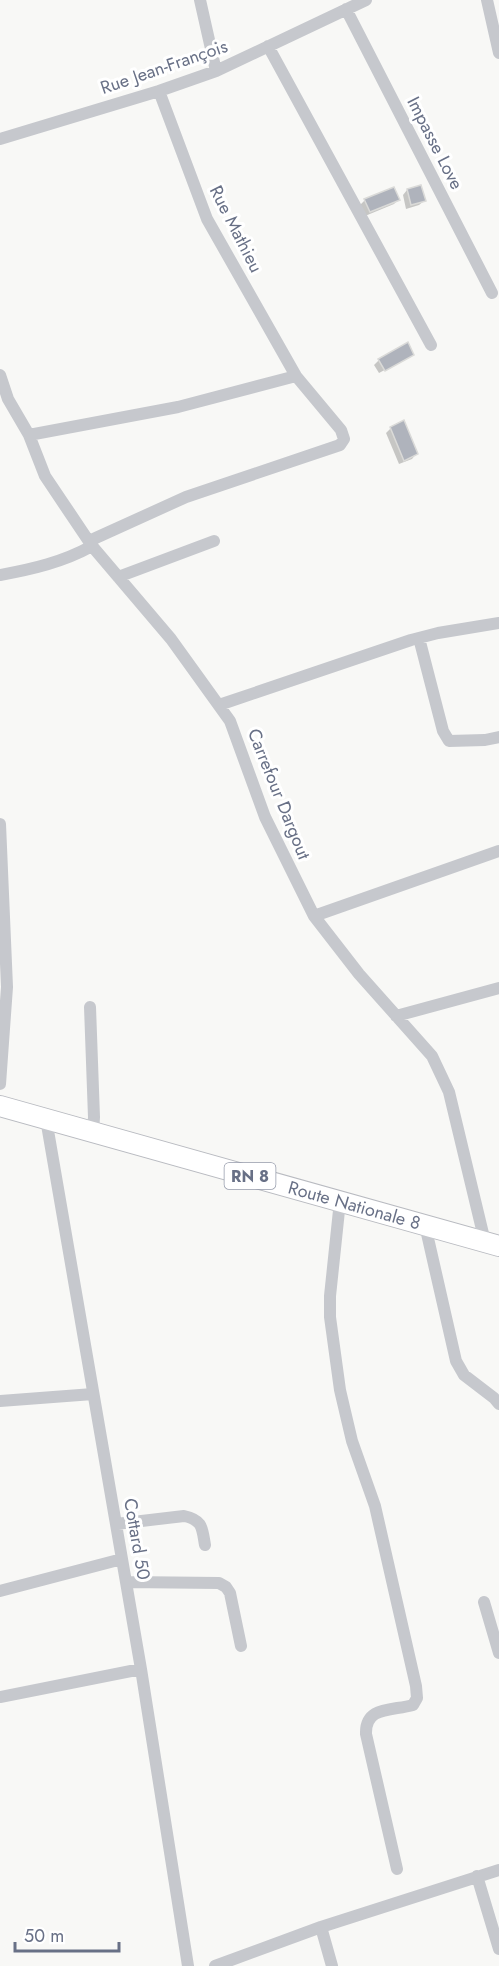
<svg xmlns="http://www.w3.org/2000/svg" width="499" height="1966" font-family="Jost,sans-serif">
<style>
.shadow{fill:#0003}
.building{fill:#afb3bc;stroke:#dadad8;stroke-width:1.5}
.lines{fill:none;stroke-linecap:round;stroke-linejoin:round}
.primary-casing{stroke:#b9bbc1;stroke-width:22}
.street{stroke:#c6c8cd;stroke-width:12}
.primary{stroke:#fff;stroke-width:20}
.labels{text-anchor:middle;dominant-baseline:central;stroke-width:6;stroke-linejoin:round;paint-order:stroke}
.shield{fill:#fff;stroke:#959baa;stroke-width:1.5}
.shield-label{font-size:16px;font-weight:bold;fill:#687086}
.street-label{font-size:18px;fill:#687086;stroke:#fff}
</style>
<rect width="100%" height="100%" fill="#f8f8f6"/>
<path class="shadow" d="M420 187 424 201 419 205 406 209 403 195 407 190Z
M365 200H398L394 204 365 216 360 205Z
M413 355 379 373 374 365 379 360Z
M391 428 416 454 412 459 399 464 386 433Z"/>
<path class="building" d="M421 185 426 201 411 205 407 189Z
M394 187 400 200 370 212 364 199Z
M408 342 414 355 385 371 378 359Z
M404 420 418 454 404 461 390 427Z"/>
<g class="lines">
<defs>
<g id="primary">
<path id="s1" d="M0 1106 499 1246"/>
</g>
</defs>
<use href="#primary" class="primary-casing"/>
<path class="street" d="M200 0 216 71
M487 0 499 53
M346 9 492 293
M268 46 431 345
M0 139 159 91 216 71 366 0
M0 375 8 399 29 435 45 476 92 546 171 639 230 721 265 817 314 916 359 974 432 1056 449 1092 485 1242
M29 435 178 407 296 376
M89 541 186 497 340 445 344 439 341 430 296 376 207 219 159 91
M0 575C33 569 63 562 92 546
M118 577 214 541
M419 638 443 731 449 741 485 740 499 737
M219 705 411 640 438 633 499 623
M0 824 7 987 0 1084
M314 916 499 851
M90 1007 94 1117 93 1132
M396 1016 499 988
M46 1119 141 1669 188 1966
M340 1201 330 1296V1317L340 1390 352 1441 375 1506 416 1686 417 1698 413 1705C392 1711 365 1706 366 1734L397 1869
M425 1225 456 1361 464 1375 494 1398 499 1404
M0 1401 93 1394
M116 1524 184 1516C203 1520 202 1528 205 1545
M126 1582 219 1583 226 1587 230 1593 241 1646
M0 1591 122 1559
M484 1602 499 1653
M0 1697 141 1669
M477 1876 499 1949
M321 1927 332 1966
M215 1966 321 1927 499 1870"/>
<use href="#primary" class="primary"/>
</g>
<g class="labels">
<rect class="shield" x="224.5" y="1163" width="51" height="26" rx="4.5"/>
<g class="shield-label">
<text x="250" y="1176">RN 8</text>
</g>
<g class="street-label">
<text transform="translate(164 67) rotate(-19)">Rue Jean-François</text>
<text transform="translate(435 143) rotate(63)">Impasse Love</text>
<text transform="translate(236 229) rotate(63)">Rue Mathieu</text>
<text transform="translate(279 794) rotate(68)">Carrefour Dargout</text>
<text stroke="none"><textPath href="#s1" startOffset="368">Route Nationale 8</textPath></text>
<text transform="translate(137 1539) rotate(80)">Cottard 50</text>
</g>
</g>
<path d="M15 1942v9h104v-9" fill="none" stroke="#687086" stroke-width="3"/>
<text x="24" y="1942" font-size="18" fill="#687086" stroke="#ffffff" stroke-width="4.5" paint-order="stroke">50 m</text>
</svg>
